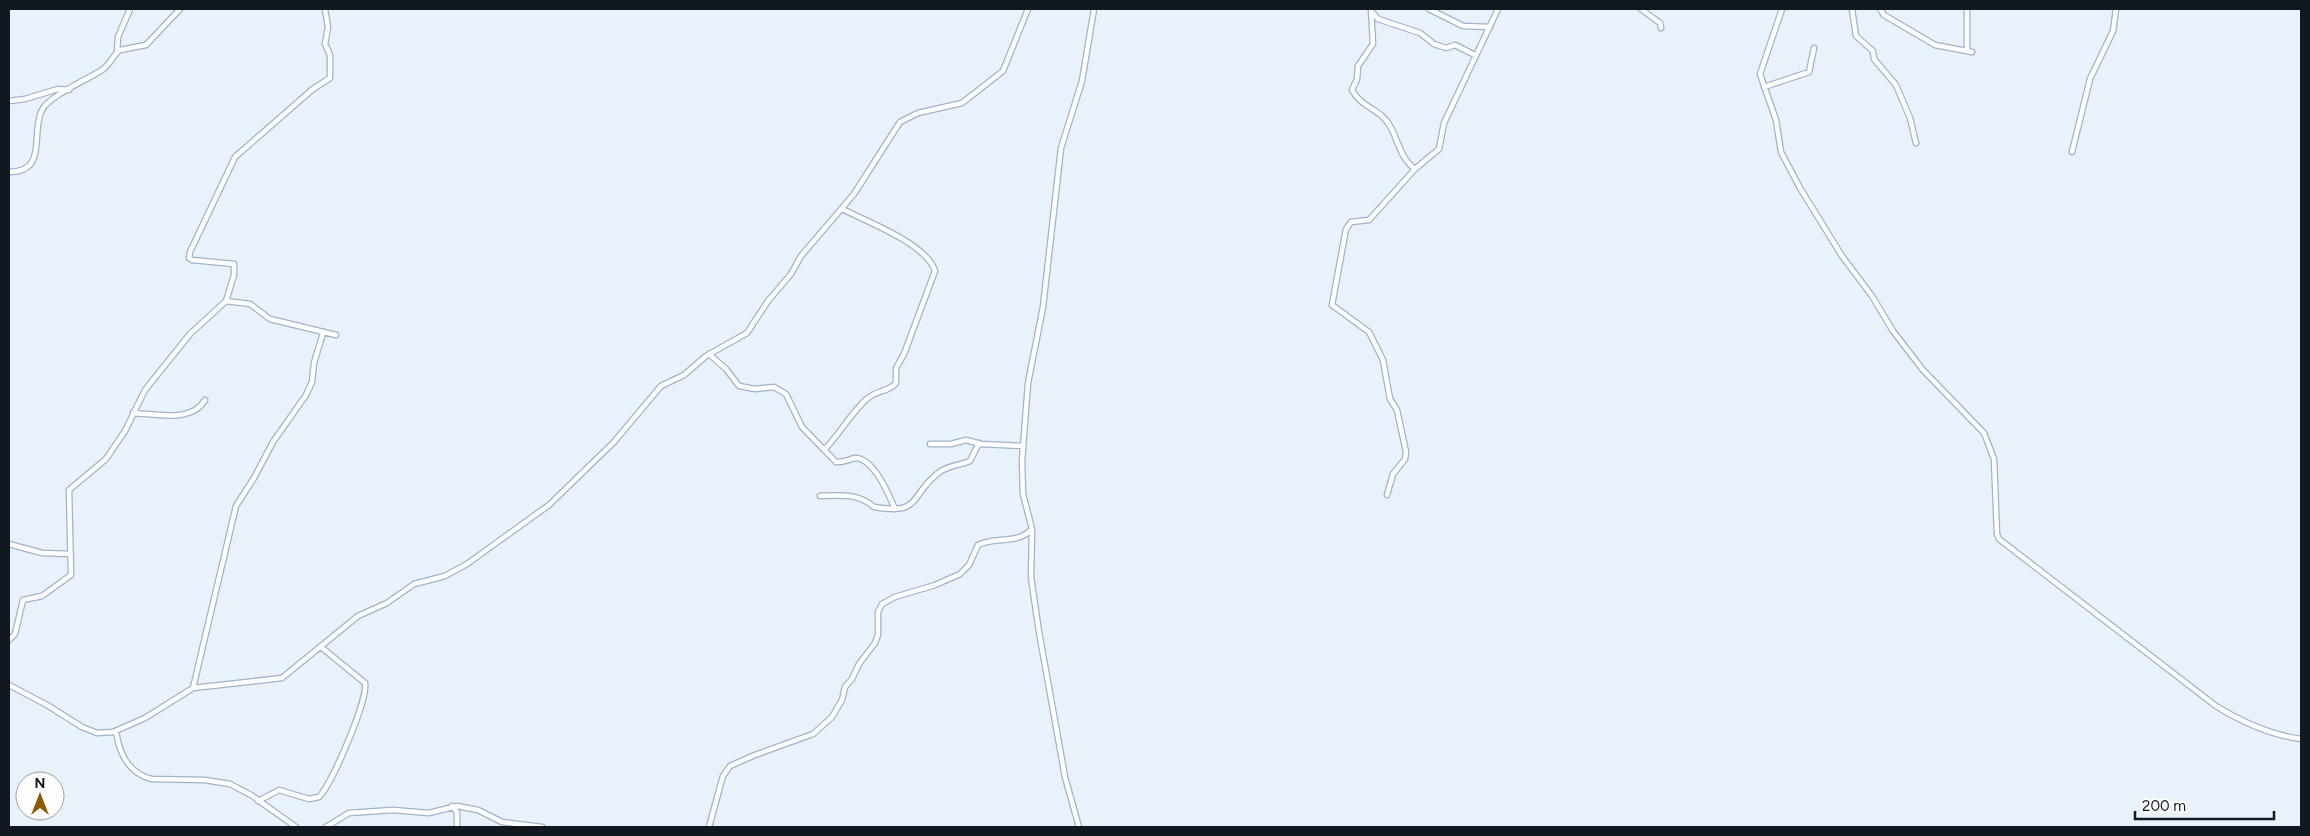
<svg xmlns="http://www.w3.org/2000/svg" width="2310" height="836" font-family="Figtree,sans-serif">
<style>
.lines{fill:none;stroke-linecap:round;stroke-linejoin:round}
.street-casing{stroke:#9fb3ca;stroke-width:7}
.street{stroke:#fff;stroke-width:4.5}
</style>
<rect width="100%" height="100%" fill="#e9f1fb"/>
<g class="lines">
<defs>
<path id="street" d="M1371 9 1373 44 1358 66 1357 79 1352 90C1360 104 1371 107 1382 116 1398 130 1396 155 1415 169
M1429 9 1463 26 1490 27
M1641 9 1660 23 1661 28
M1782 9 1760 74 1776 120 1781 152 1800 188 1842 256 1872 296 1893 331 1923 370 1984 433 1994 459 1997 534 1999 539 2216 706C2242 722 2271 735 2301 739
M1852 9 1856 36 1873 51 1874 59 1896 85 1910 118 1916 143
M1880 9 1884 15 1935 45 1972 52
M1967 9V50
M1373 13 1378 19 1420 33 1434 44 1446 48 1455 45 1475 55
M117 52 118 37 130 9
M1764 87 1809 72 1814 48
M9 101 25 99 58 89 69 90
M2072 152 2090 79 2113 31 2116 9
M9 172C49 172 30 132 42 110 49 96 88 79 102 70 110 65 113 55 120 50L146 45 180 9
M226 301 250 304 270 319 336 335
M709 354 726 369 739 386 755 389 774 387 786 394 802 427 836 462C844 463 849 459 855 458 874 458 889 495 895 509
M133 413C155 414 192 423 205 400
M930 444H951L966 440 981 444 1022 446
M824 450C840 434 851 412 868 398 877 390 889 392 896 383V368L904 354 935 271C927 244 866 221 842 209
M1387 495 1393 474 1405 459 1406 452 1397 410 1390 399 1383 360 1369 332 1332 305 1346 229 1351 222 1369 220 1415 169 1439 149 1444 123 1498 9
M820 496C840 495 858 493 874 507 921 515 909 497 937 474 947 465 959 466 970 461L979 443
M9 544 42 553 71 554
M9 640 15 634 23 600 42 596 71 575 69 490 106 459 125 431 145 390 190 334 226 301 234 275V264L192 260 189 258 190 252 235 157 313 89 330 78V55L325 44 328 27 325 9
M9 685 47 705 82 727 97 733 113 732 145 718 193 688 282 678 358 616 387 603 414 584 445 576 467 564 549 505 614 442 661 386 684 375 706 356 747 333 768 301 791 274 801 256 854 194 900 122 918 113 962 103 1003 71 1028 9
M193 688 236 506 254 478 273 442 306 395 312 382 314 363 323 333
M116 731C119 753 129 774 152 779L205 780 230 784 251 795 296 827
M258 801 279 790 309 799 319 797C332 784 368 700 365 683L321 647
M452 806 457 812V827
M326 827 349 813 393 810 429 813 457 806 478 810 502 822 542 827
M709 827 723 776 730 766 755 755 813 734 832 717 842 700 845 687 852 679 859 664 875 643 878 635V612L882 604 895 597 935 585 960 574 969 565 978 545C996 536 1017 545 1032 529
M1079 827 1065 777 1039 632 1031 577 1032 529 1023 494 1022 461 1028 383 1043 307 1061 148 1082 81 1094 9"/>
</defs>
<use href="#street" class="street-casing"/>
<use href="#street" class="street"/>
</g>
<rect width="2310" height="836" fill="none" stroke="#111820" stroke-width="20"/>
<g transform="translate(40 796)"><circle r="24" fill="#fefefe" stroke="#9fa2a5"/>
<path d="M0-4L9 19L0 12L-9 19Z" fill="#8b5a03"/>
<text y="-8" font-size="14" font-weight="bold" text-anchor="middle" fill="#111820">N</text>
</g>
<path d="M2135 811v8h139v-8" fill="none" stroke="#111820" stroke-width="2.5"/>
<text x="2142" y="811" font-size="15" fill="#111820" stroke="#fefefe" stroke-width="4" paint-order="stroke">200 m</text>
</svg>
